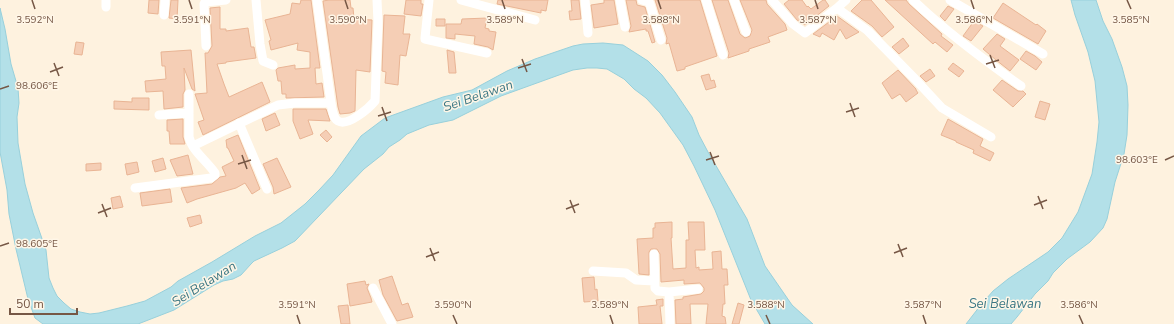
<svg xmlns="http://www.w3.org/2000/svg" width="1174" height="324" font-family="'Nunito Sans',sans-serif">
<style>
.water{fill:#b3e0e8;stroke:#98d0db}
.building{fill:#f5ceb5;stroke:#e9b494}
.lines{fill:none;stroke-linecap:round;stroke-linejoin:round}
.minor{stroke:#fff;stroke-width:9}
.ticks{fill:none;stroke:#765745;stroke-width:1.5}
.labels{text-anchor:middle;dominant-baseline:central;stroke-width:3;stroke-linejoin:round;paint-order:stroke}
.water-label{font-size:13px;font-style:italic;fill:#3b7784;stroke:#fff6e7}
.ticks-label{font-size:10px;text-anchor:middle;fill:#765745;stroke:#fff6e7;stroke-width:3;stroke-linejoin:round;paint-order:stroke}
</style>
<rect width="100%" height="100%" fill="#fef2df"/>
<path class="water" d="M1071 0H1096L1103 21 1112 39 1122 67 1127 86 1128 105 1127 135 1124 154 1115 182 1107 219 1103 228 1090 242 1067 259 1053 273 1048 281 1035 294 1017 317 1011 324H966L980 306 993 291 1008 279 1048 252 1062 238 1078 212 1092 174 1097 142 1099 122 1095 81 1088 52 1075 15Z
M0 8 5 29 11 64 18 88 19 103 17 117 18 143 25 184 33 213 46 250 49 278 53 288 57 296 64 303 71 309 80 312 90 314 99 313 127 306 145 301 171 287 178 281 212 262 255 236 281 223 305 204 319 190 333 175 361 136 385 118 443 97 472 90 507 71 535 59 573 46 583 44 603 43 623 45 648 61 662 75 675 92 692 117 699 135 708 152 747 219 765 266 792 305 813 324H765L751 300 715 210 694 166 683 145 660 113 646 98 634 89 624 79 607 69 597 68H587L573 70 559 75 501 96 453 120 429 125 407 134 400 140 389 147 383 154 364 169 295 241 282 248 254 261 251 264 241 275 233 279 223 281 214 285 174 310 138 324H43L35 318 28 299 16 249 9 214 7 190 0 152Z"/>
<path class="building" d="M149 0H159L158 14 148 13Z
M171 0H178L177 19 169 18Z
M301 0H311L320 68H315L316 84 322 83 324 97 286 98V94H282L281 81H278L276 70 278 68 295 65V69L310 68V52L297 50 298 43 271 50 269 41 271 40 265 20 290 14 292 3 300 4Z
M329 0H350L351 8H353L354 19 372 20 370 72 356 70 355 111 350 113 340 114 338 107 323 1Z
M406 0H421V4H423L421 16 404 14Z
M498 0H548L546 11 541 10V13L497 4Z
M571 0H579L581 19 570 20 569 11H572Z
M604 0H614L618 24 594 28 591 5 604 3Z
M626 0H636L637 5 645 7 655 42 652 43 648 31H646V29L629 32 631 26Z
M655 0H700L717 56 685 67V69L677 71 669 43 666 44 667 38Z
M712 0H728L740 34 745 38 750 36 752 30 740 0H766L767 4 785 24 787 30 768 37 770 42 749 49V51L728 58 729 53Z
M789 0H802L807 7 808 6 811 9 823 0H825L829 6 805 25 797 20 784 4Z
M862 0H871L894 27 882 37 872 26 851 11Z
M885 0H906L909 4 942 34 941 36 953 45 947 52 935 42 933 44Z
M1003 3 1036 25 1037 24 1046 31 1038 44 993 18Z
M948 6 954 9 945 21 940 16Z
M220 7V29H226V31L248 28 251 47H254L256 58 226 62V63L217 64 224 84 229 97 262 82 270 102 203 135 198 122 204 120 195 94 207 93 205 53H208L212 46 210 8Z
M384 15 405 16 403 34H410L406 56 400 55 398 85 385 83 386 72 382 71Z
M837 16 859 32 846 39 840 29 834 40 822 33 820 37 813 34Z
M487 18 485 28 489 29V31L496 32 493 50 488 47 474 44 475 36 455 34V39L446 38V24H461L462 19Z
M436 19H445V26H436Z
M974 21 983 26 971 41 963 36Z
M997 34 1005 39 1000 46 1019 60 1010 71 996 60 983 49Z
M903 38 909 46 899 54 892 47Z
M76 42 84 43 82 55 74 54Z
M191 50 195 91 192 89 184 68 185 90 183 94V107L164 109 163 91 146 92 145 81 166 79 165 66H162L161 52Z
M447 50 454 52 456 73H449Z
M1026 51 1035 56 1042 62 1036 70 1020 59Z
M953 63 964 71 959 77 948 69Z
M930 69 935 76 926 82 920 76Z
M898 70 916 89V90L918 93 906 102 900 94 892 99 882 83Z
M709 74 711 81 714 80 716 87 706 90 701 76Z
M1002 80 1018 91H1023L1026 94 1013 107 993 90Z
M132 98H149V110L114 109V101L132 102Z
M1040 101 1050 104 1045 120 1035 117Z
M293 109H326L330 121 308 120 313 134 300 139 293 121Z
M275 113 280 125 266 131 262 119Z
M183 119V137L185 144H170L169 131H167V120Z
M948 119 983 139 980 146 994 153 990 161 973 153 974 150 956 142V141L941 135Z
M326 130 332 137 327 142 320 135Z
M238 135 260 189 252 194 245 183 236 188 197 199 187 203 181 188 212 184 220 177 226 176 222 167 234 161 228 148H227L226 140Z
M188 155 193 174 177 176 170 160Z
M163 158 166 169 155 172 152 161Z
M277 158 291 187 274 194 273 187 263 164Z
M137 162 139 172 127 175 125 164Z
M101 163V170L86 171V164Z
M170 189 172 202 142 206 140 193Z
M120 196 123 207 113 209 111 198Z
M200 215 202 223 190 227 187 218Z
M672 222V238H671L673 269 686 268V240H689L688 222H704L705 250H695L696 268 699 267V270L713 269 712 252 721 251 722 269H727L728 285H724L725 304H723L722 316 725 317 726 324H706L708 304H690L691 324H676L675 300 683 299V297L701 294 704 291V288L700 283 684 284V280L661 282 660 254 657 249H651L649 252V275L639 274 637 239 653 238V228H655V223Z
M392 276 402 305 408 303 413 317 397 321 383 295 379 280Z
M594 277 595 290 597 289 598 301 584 302 582 278Z
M365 281 366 285 369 284 367 288 371 298 372 302 350 306 347 284Z
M663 299V306H660L662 324H639L638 307 657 305 656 300Z
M738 303 744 305 739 324H732Z
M348 305 350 324H341L338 306Z"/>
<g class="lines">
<path class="minor" d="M256 0 260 44 263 61 273 65
M317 0 331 103C332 109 333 118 338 121 348 127 369 108 375 101L378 22 377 0
M429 0 425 38V39L487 53
M461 0 535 20
M585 0 588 33
M620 0 625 27
M642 0 649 2 650 4 661 40
M706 0 723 55
M734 0 746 32
M772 0 793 24 805 33 837 8 868 31 915 79 942 108 991 137
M913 0C946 32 984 60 1021 86
M950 0 1043 54
M106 7V0
M837 8 846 0
M164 15 165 0
M206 46 204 4 205 2 226 0
M159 115 189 113
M239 123 267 189
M193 146 278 105 295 103H331
M135 188 211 178 215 175V173C207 161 192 151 189 137V94
M654 254 655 288 658 291 669 292 670 324
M593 271 626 273 636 280 654 281
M373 288 392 324
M669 292 698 289"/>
</g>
<path class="ticks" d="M32 0 35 9M189 0 192 9M345 0 348 9M502 0 505 9M658 0 661 9M815 0 818 9M971 0 974 9M1127 0 1131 9M990 55 995 68M522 59 527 72M54 63 59 76M986 64 999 60M518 68 531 64M50 72 63 67M0 89 9 86M850 103 855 117M382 107 387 121M846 112 859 108M378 116 391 112M710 152 715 165M242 155 247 169M706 160 719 156M1165 160 1174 156M238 164 251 160M1038 196 1043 209M570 200 575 213M102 204 107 217M1034 205 1047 200M566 209 579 204M98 213 111 208M898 244 903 257M0 246 9 243M430 248 435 261M894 253 907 248M426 257 439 252M297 315 300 324M453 315 457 324M610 315 613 324M766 315 770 324M923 315 926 324M1079 315 1083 324"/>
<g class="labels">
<g class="water-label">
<text transform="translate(478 96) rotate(-19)">Sei Belawan</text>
<text transform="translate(204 284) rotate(-32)">Sei Belawan</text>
<text x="1005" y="304">Sei Belawan</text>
</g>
</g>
<g class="ticks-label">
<text x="35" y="23">3.592°N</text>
<text x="348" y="23">3.590°N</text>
<text x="505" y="23">3.589°N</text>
<text x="661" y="23">3.588°N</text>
<text x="192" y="23">3.591°N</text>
<text x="818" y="23">3.587°N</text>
<text x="974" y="23">3.586°N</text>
<text x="1131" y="23">3.585°N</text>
<text x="37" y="89">98.606°E</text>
<text x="1137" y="163">98.603°E</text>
<text x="37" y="247">98.605°E</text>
<text x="297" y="308">3.591°N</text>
<text x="453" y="308">3.590°N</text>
<text x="610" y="308">3.589°N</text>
<text x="766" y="308">3.588°N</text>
<text x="923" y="308">3.587°N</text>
<text x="1079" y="308">3.586°N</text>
</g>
<path d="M10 308v6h67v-6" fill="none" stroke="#765745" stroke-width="2"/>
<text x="16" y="308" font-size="12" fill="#765745" stroke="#fff6e7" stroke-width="3" paint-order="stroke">50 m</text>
</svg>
